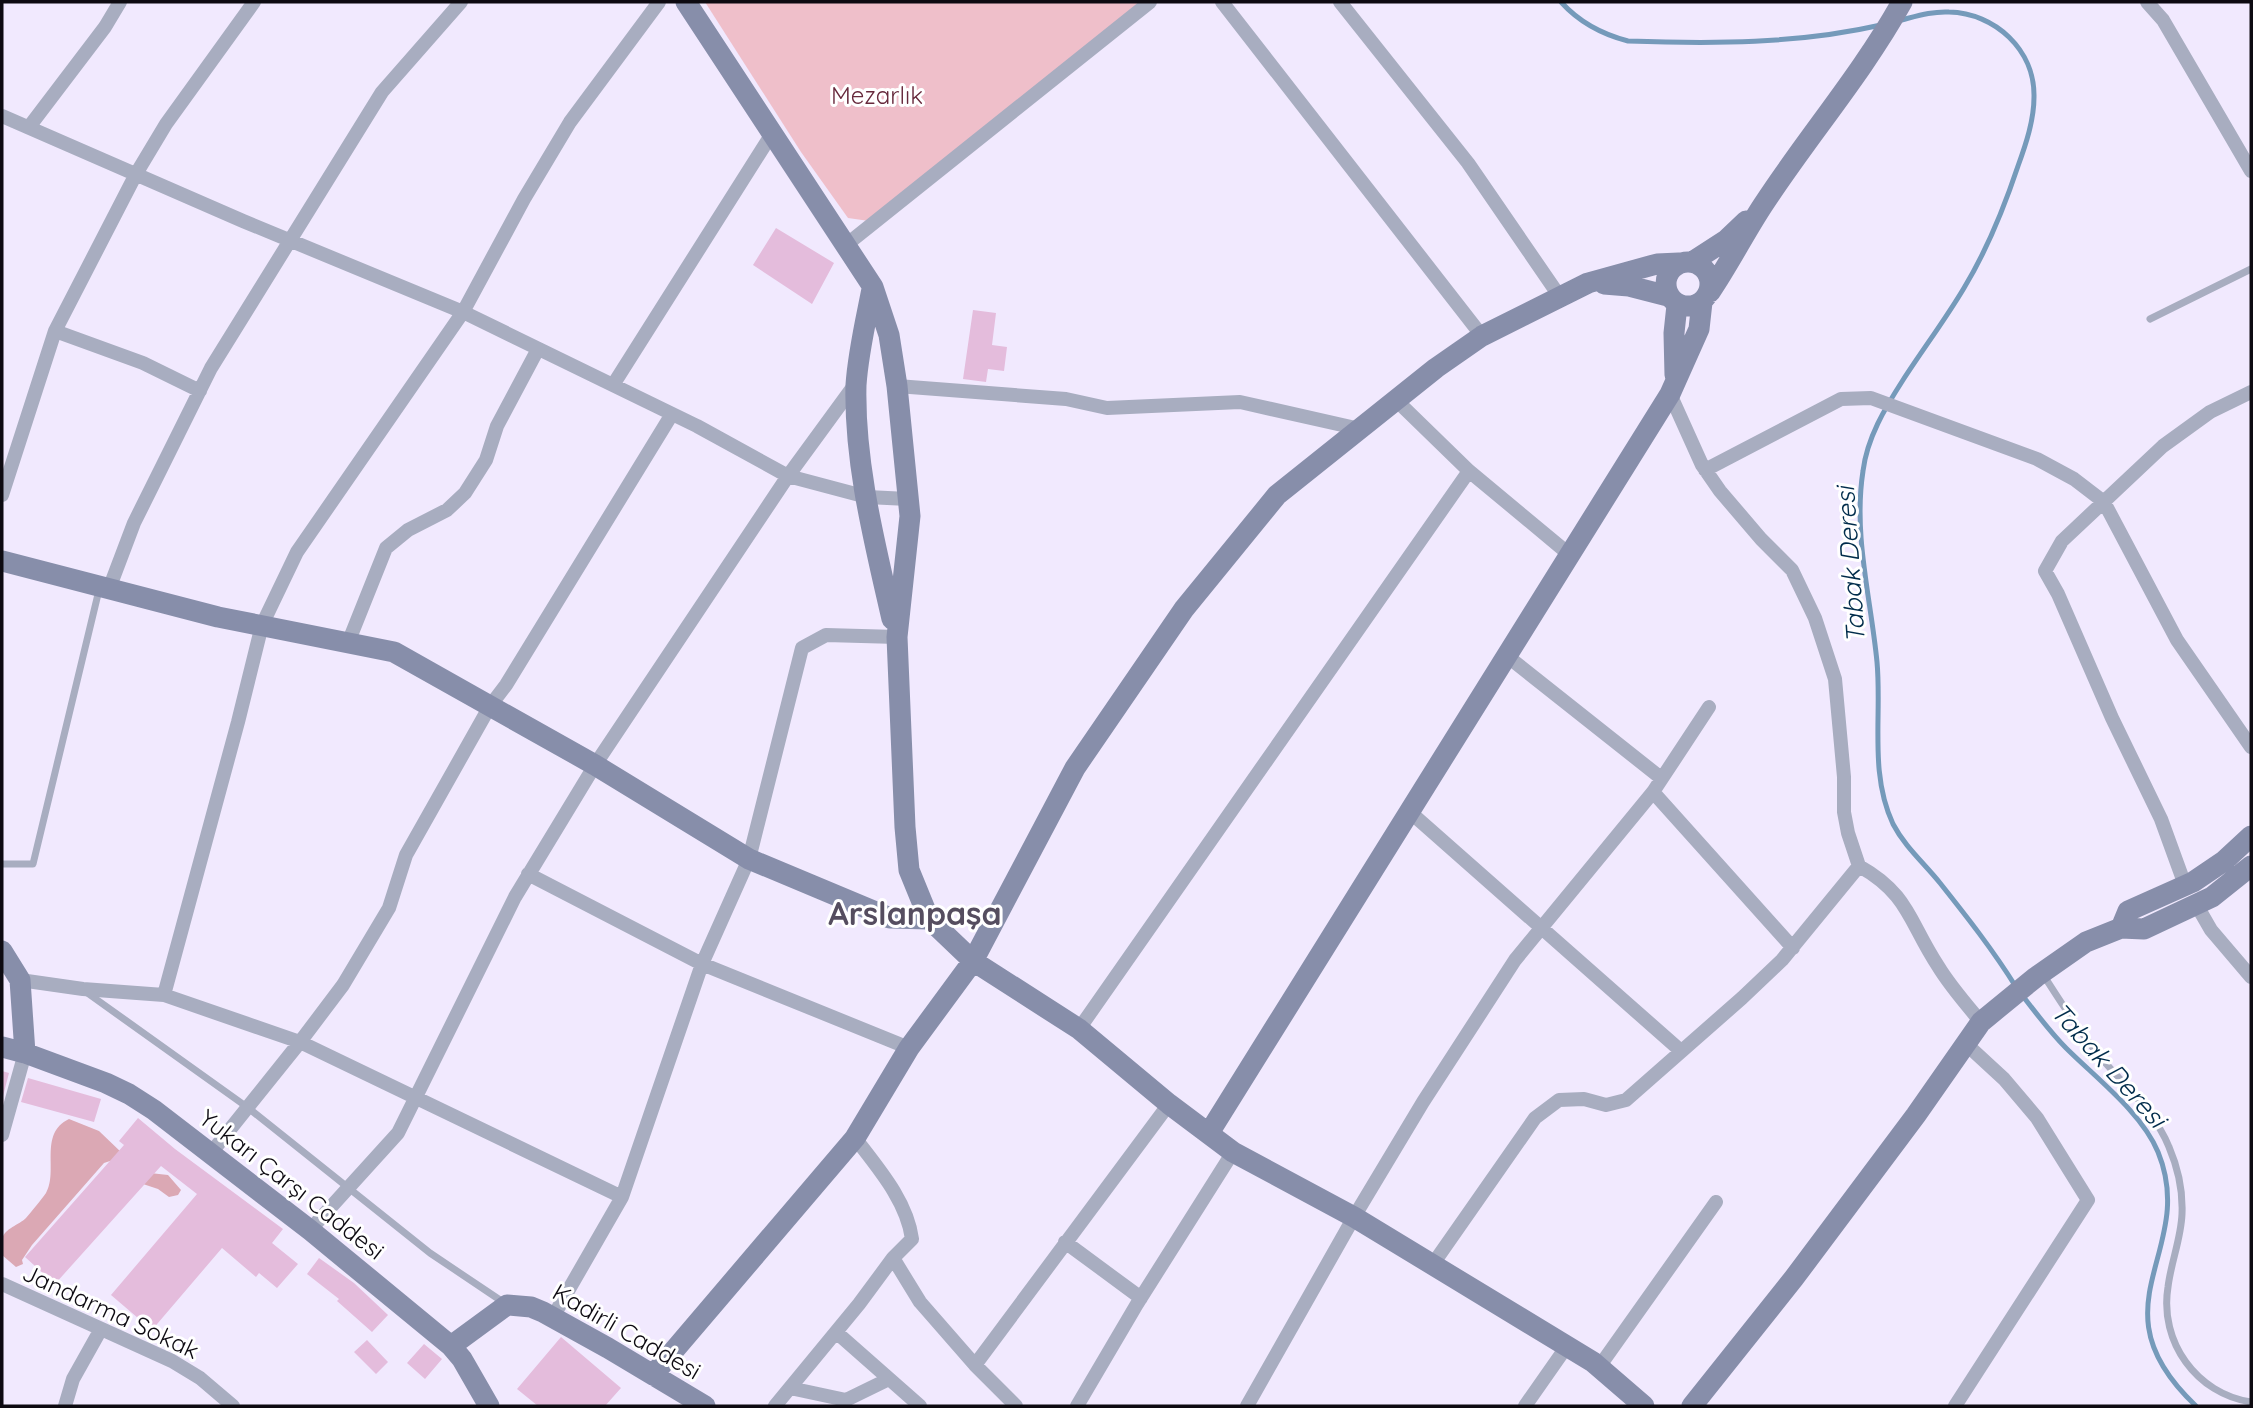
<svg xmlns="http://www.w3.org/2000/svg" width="2253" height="1408" font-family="Quicksand,sans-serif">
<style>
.green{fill:#efbfca}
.forest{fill:#dba8b4}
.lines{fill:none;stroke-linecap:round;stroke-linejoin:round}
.stream{stroke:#759aba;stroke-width:5}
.building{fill:#e4bcdc}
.lane{stroke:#a8adc0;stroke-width:7}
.street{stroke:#a8adc0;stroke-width:14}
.secondary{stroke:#878eaa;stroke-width:21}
.labels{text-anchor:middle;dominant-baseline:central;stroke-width:6;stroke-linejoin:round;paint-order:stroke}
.park-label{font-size:24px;fill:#67293c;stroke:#fff}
.street-label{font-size:24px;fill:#0d0a11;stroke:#fff}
.water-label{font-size:26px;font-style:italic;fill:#002c4b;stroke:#fff}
.district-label{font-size:32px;font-weight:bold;fill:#554d5f;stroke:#fff}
</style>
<rect width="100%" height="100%" fill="#f1e9fe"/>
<path class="green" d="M705 2H1144L869 221 848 218 801 152Z"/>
<path class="forest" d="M69 1119 99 1131 123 1154 150 1173 168 1175 181 1190 178 1195 169 1197 158 1189 137 1182 117 1162 110 1161 104 1163 32 1245 22 1260 23 1264 16 1267 2 1255C2 1251 0 1243 2 1239 5 1228 19 1225 26 1218 31 1212 42 1199 46 1193 59 1171 38 1134 69 1119Z"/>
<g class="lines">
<path class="stream" d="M1561 2C1579 22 1601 34 1628 41 1712 44 1798 44 1881 25
M1897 21C1914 17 1931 11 1949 12 1995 13 2035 50 2034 97 2034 120 2026 144 2018 166 2004 208 1987 250 1964 288 1945 320 1923 349 1903 380 1885 408 1867 438 1863 471 1853 535 1871 599 1877 662 1882 716 1869 773 1893 824 1905 847 1924 863 1940 883 1967 917 1993 950 2016 987
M2022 995C2036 1013 2050 1032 2066 1048 2096 1078 2142 1113 2158 1152 2199 1252 2089 1305 2196 1406"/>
</g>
<path class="building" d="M776 228 834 263 812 304 753 265Z
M973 310 996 313 992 345 1007 347 1004 371 988 369 986 382 963 379Z
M2 1071 9 1073 3 1096H2Z
M28 1078 101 1099 94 1122 21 1102Z
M138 1118 175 1149 283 1229 272 1243 298 1264 277 1288 259 1273 256 1277 222 1248 152 1330 111 1295 197 1194 161 1166 55 1284 25 1257 124 1145 119 1141Z
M319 1258 354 1283 388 1315 372 1332 337 1301 339 1299 307 1274Z
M561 1337 621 1388 605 1406H538L517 1389Z
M367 1340 388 1362 376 1374 354 1352Z
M424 1344 442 1359 425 1379 407 1363Z"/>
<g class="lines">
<path class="lane" d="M2150 319 2251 269
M2 864H33L99 590
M2044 976C2062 1004 2080 1033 2102 1059 2126 1087 2155 1112 2169 1147 2178 1168 2183 1191 2182 1214 2181 1239 2171 1262 2168 1287 2159 1342 2197 1394 2251 1402
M86 992 247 1107 430 1253 503 1302"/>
<path class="street" d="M1222 2 1482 336
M1340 2 1468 163 1560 297
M2147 2 2163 20 2251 171
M2 116 243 221 463 312 697 426 788 476 867 497 908 499
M29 127 105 27 120 2
M846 245 1150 2
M55 331 143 363 200 391
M613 385 773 132
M897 386 1066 399 1107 408 1240 402 1360 429
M1670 394 1702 465 1720 491 1761 539 1792 570 1815 618 1835 679 1844 777V812L1848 833 1859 866C1909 894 1909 922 1938 966 1950 986 1966 1004 1981 1022
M1396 400 1469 471 1570 555
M1705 470 1841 399 1871 398 2037 459 2074 479 2104 502 2177 640 2251 747
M2 495 55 331 136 174 166 124 254 2
M109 589 134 523 211 368 382 92 461 2
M348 643 386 548 408 530 447 510 465 493 486 460 497 426 538 349
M1507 656 1661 778
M1653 792 1793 948
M1410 812 1681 1051
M528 874 702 964 909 1048
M2185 885 2161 819 2112 718 2058 594 2045 571 2062 541 2163 446 2210 412 2251 392
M2196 904 2211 930 2251 977
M20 980 83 989 164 995 300 1042 622 1197
M164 995 238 722 262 625 297 552 463 312 524 199 570 122 659 2
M1079 1029 1469 471
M2 1135 25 1053
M855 1138C878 1168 907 1201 912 1239L893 1258 920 1302 975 1365 1016 1406
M211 1153 300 1042 343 985 389 908 406 855 490 706 506 685 672 414
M310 1230 398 1133 515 897 595 765 788 476 856 383
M1065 1242 1141 1298
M1433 1264 1535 1118 1559 1100 1584 1099 1606 1105 1626 1100 1742 998 1782 960 1859 866
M2 1284 172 1361 200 1378 233 1406
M553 1317 622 1197 702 964 749 859 802 648 826 635 897 637
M836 1332 920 1406
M975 1365 1169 1104
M1599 1367 1716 1202
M790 1388 846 1400 889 1379
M65 1406 73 1379 101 1329
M775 1406 859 1304 893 1258
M1077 1406 1137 1304 1233 1152
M1247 1406 1354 1217 1423 1102 1515 960 1653 792 1709 707
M1525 1406 1567 1346
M1955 1406 2088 1200 2037 1118 2004 1079 1966 1044"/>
<path class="secondary" d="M686 2 873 287 889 335 897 386 910 516 897 637 905 827 909 870 929 919 973 961 1079 1029 1169 1104 1233 1152 1354 1217 1593 1362 1644 1406
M1666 284a22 22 0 1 1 44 0a22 22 0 1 1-44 0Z
M1692 262 1726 240 1746 221
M1604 284 1629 286 1668 296
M872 289C866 320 858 353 856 385 854 463 875 544 892 619
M1710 292C1729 264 1744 234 1763 205 1808 136 1862 74 1902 2
M1675 375 1674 333 1677 305
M2 561 218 617 394 652 595 765 749 859 890 918 929 919
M2121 928 2128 911 2193 882 2224 861 2251 836
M2 951 20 980 25 1053
M2 1047 25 1053 106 1083 129 1094 154 1110 310 1230 451 1346 462 1359 489 1406
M1209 1133 1670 394 1699 329 1702 302
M451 1346 507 1305 531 1307 543 1312 608 1348 705 1406
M653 1375 855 1138 909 1048 973 961 1075 768 1184 609 1277 495 1436 368 1482 336 1588 283 1657 264 1679 263
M1692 1406 1794 1278 1916 1115 1981 1022 2036 977 2086 942 2121 928 2144 929 2212 897 2251 866"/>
</g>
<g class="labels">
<g class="park-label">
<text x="877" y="95">Mezarlık</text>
</g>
<g class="street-label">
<text transform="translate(292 1184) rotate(38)">Yukarı Çarşı Caddesi</text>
<text transform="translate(111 1311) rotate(25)">Jandarma Sokak</text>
<text transform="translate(627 1331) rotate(30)">Kadirli Caddesi</text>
</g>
<g class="water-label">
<text transform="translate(1850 565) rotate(-94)">Tabak Deresi</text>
<text transform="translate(2109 1065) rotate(48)">Tabak Deresi</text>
</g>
<g class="district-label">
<text x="915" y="913">Arslanpaşa</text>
</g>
</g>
<rect width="2253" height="1408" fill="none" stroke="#0d0a11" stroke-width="7"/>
</svg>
